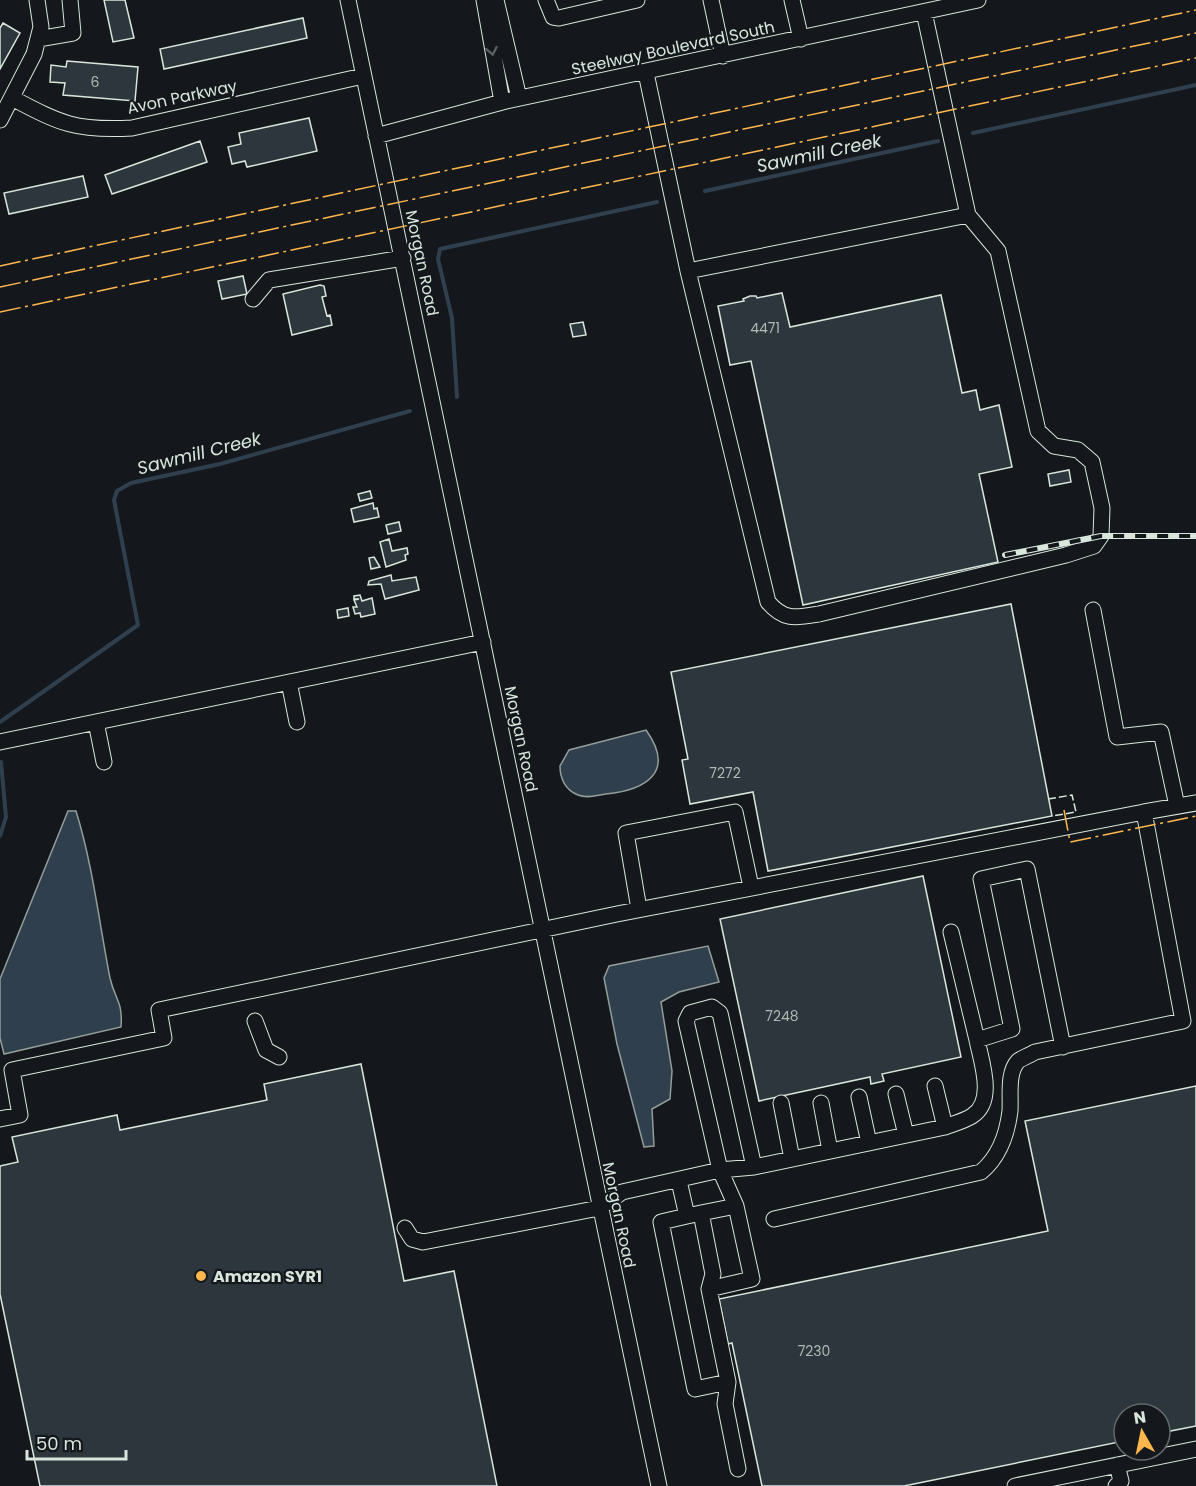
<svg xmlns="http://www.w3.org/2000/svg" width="1196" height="1486" font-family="Poppins,sans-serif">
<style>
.water{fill:#2f3f4d;stroke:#939e99;stroke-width:1.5}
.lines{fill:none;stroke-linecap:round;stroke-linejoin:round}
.stream{stroke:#2f3f4d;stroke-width:4}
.building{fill:#2c363c;stroke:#d8e6dc;stroke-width:1.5}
.minor-casing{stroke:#d8e6dc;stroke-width:17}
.minor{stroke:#14181c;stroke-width:15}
.rail-casing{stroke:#d8e6dc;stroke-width:6}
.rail{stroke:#14181c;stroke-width:4;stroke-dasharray:11;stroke-linecap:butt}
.fence{stroke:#d8e6dc;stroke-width:1.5;stroke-dasharray:8 3;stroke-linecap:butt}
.power{stroke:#ffb74d;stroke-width:1.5;stroke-dasharray:21 4.5 3 4.5;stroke-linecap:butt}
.oneway{stroke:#59605f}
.poi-dot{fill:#ffb74d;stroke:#14181c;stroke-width:2}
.labels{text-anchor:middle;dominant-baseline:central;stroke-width:4.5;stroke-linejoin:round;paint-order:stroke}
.number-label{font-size:14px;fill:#adbab4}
.street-label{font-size:16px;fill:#d8e6dc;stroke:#14181c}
.poi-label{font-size:16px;font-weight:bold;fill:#d8e6dc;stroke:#14181c;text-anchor:start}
.water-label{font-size:18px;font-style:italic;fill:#d8e6dc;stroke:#14181c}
</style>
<rect width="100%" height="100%" fill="#14181c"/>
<path class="water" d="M646 730C676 772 646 790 606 794 597 795 587 799 578 795 565 790 560 778 560 766L569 750Z
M68 811H76C93 866 99 922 110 978 115 1000 123 1001 121 1027L4 1054 0 1038V979Z
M708 946 719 982 679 992 661 1002 672 1071 670 1099 652 1109 654 1146 644 1147 617 1044 604 978 609 966Z"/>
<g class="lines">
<path class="stream" d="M973 133 1196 85
M705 191 938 141
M457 397 452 318 438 259 440 249 657 202
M0 722 138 625 114 500 117 491 131 483 220 464 410 411
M0 836 6 817 1 762"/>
</g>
<path class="building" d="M104 0H125L134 38 113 42Z
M303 18 307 38 164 69 160 49Z
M3 23 20 33 0 69V28Z
M67 61 138 67 135 101 63 95 65 83 50 82 51 65 66 67Z
M309 118 317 151 247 167 245 161 232 164 228 147 241 144 239 133Z
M200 141 207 162 112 194 105 175Z
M83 176 88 197 9 214 4 193Z
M243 276 247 294 222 299 218 281Z
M320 285 324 286 326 296 322 297 327 316 330 315 332 325 292 335 283 294Z
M782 293 790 327 941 295 962 393 976 390 980 410 999 405 1012 467 979 474 998 562 803 605 751 361 730 365 718 306 744 301 743 299 750 296H756L757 298Z
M583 322 586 335 573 337 570 324Z
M1069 470 1071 482 1050 486 1048 474Z
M370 491 372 498 360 501 358 494Z
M373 503 374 509 377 508 379 517 354 522 351 509Z
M399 522 401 531 388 534 386 525Z
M389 539 392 551 407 548 408 554 405 555 406 560 386 567 380 542Z
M374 557 380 567 371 569 369 558Z
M391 575 392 581 416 577 419 590 385 599 381 584 368 585 369 581Z
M360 595 362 601 372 598 375 614 361 617 360 613 355 614 353 607H357L354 600 359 599H354V596Z
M1011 604 1052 816 768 871 753 792 690 804 682 760 688 759 671 672Z
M348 608 349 616 338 618 337 610Z
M923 876 961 1057 882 1074 884 1081 871 1084 870 1077 759 1101 720 919Z
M361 1064 404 1281 454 1271 497 1486H40L0 1294V1166L18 1162 12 1137 117 1115 120 1130 267 1100 264 1084Z
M1196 1086V1426L1160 1433V1414H1124V1441L904 1486H762L732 1343 728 1344 719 1299 1048 1231 1025 1121Z"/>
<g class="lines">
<defs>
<path id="minor" d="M348 0 659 1486
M484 0 502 102
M496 0 519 98
M546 0 553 17 559 18 637 0
M711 0 723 56
M792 0 801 39
M38 39 73 33 70 0
M646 73 688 271 968 215 924 12
M12 98C61 124 76 131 132 128L363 76
M0 120 34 54 41 27 37 0
M376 136 506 101 978 0
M688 271 768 602C784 621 796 618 819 614L1066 555 1094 546 1101 536 1102 508 1092 462 1078 450 1054 446 1038 431 998 251 968 215
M253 299 269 280 403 258
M1093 610 1117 737 1161 732 1177 806
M289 682 297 722
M96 722 104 762
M0 742 483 642
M1144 812 1196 803
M639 909 626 833 735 812 751 887
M951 932 977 1040
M255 1021 266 1050 279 1057
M935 1086 945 1127
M896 1094 906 1135
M859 1097 869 1143
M781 1103 792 1159
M821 1103 830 1151
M0 1119 20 1115 12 1070 164 1038 159 1010 617 914 1144 812 1183 1021 1035 1052C1030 1055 1022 1058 1018 1061 1007 1073 1011 1096 1010 1111 1007 1135 999 1157 981 1172L774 1219
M679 1181 687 1216 661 1222 695 1389 728 1382 709 1289 752 1279 736 1206 720 1170 686 1021 690 1013 712 1007 720 1013 754 1167
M701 1213 736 1206
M687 1216 701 1213 713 1274 709 1289
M405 1228 412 1239 423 1242 599 1208 622 1192 720 1170 754 1167 945 1127C953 1124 964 1121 972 1116 996 1101 981 1061 977 1040L1012 1029 981 879 1027 869 1063 1047
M728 1382 725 1404 738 1469
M1015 1486 1196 1449
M1116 1486 1121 1481 1117 1465"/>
</defs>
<use href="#minor" class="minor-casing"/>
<use href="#minor" class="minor"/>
<defs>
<path id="rail" d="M1005 555 1101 536H1196"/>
</defs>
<use href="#rail" class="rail-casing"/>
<use href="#rail" class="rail"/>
<path class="fence" d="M1048 799 1072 795 1076 812 1052 816"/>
<path class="power" d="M0 266 1196 10
M0 287 1196 33
M0 312 1196 58
M1064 810 1070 842 1196 816"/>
</g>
<defs><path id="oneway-chevron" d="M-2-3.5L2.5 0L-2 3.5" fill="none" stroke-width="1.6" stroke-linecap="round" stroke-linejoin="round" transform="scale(1.5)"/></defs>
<use class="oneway" href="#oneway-chevron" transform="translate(492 51) rotate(79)"/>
<circle class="poi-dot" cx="201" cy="1276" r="6"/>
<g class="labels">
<g class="number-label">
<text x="95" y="82">6</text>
<text x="765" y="328">4471</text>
<text x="725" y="773">7272</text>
<text x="782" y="1016">7248</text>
<text x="814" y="1351">7230</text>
</g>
<g class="street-label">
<text transform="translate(673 48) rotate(-12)">Steelway Boulevard South</text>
<text transform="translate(182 97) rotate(-12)">Avon Parkway</text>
<text transform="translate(422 263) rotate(78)">Morgan Road</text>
<text transform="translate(521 739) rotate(78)">Morgan Road</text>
<text transform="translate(619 1215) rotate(78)">Morgan Road</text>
</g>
<g class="poi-label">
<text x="213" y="1276">Amazon SYR1</text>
</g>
<g class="water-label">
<text transform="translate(819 153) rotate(-12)">Sawmill Creek</text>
<text transform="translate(199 453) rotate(-14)">Sawmill Creek</text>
</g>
</g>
<g transform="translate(1142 1432) rotate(351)"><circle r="28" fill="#14181c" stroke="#626a69" stroke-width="1.5"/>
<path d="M0-4.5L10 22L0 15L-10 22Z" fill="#ffb74d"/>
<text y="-9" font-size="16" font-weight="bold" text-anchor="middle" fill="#d8e6dc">N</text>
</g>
<path d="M27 1450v9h99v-9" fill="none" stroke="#d8e6dc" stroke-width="3"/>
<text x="36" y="1450" font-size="18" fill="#d8e6dc" stroke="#14181c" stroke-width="4.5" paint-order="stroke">50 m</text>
</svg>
